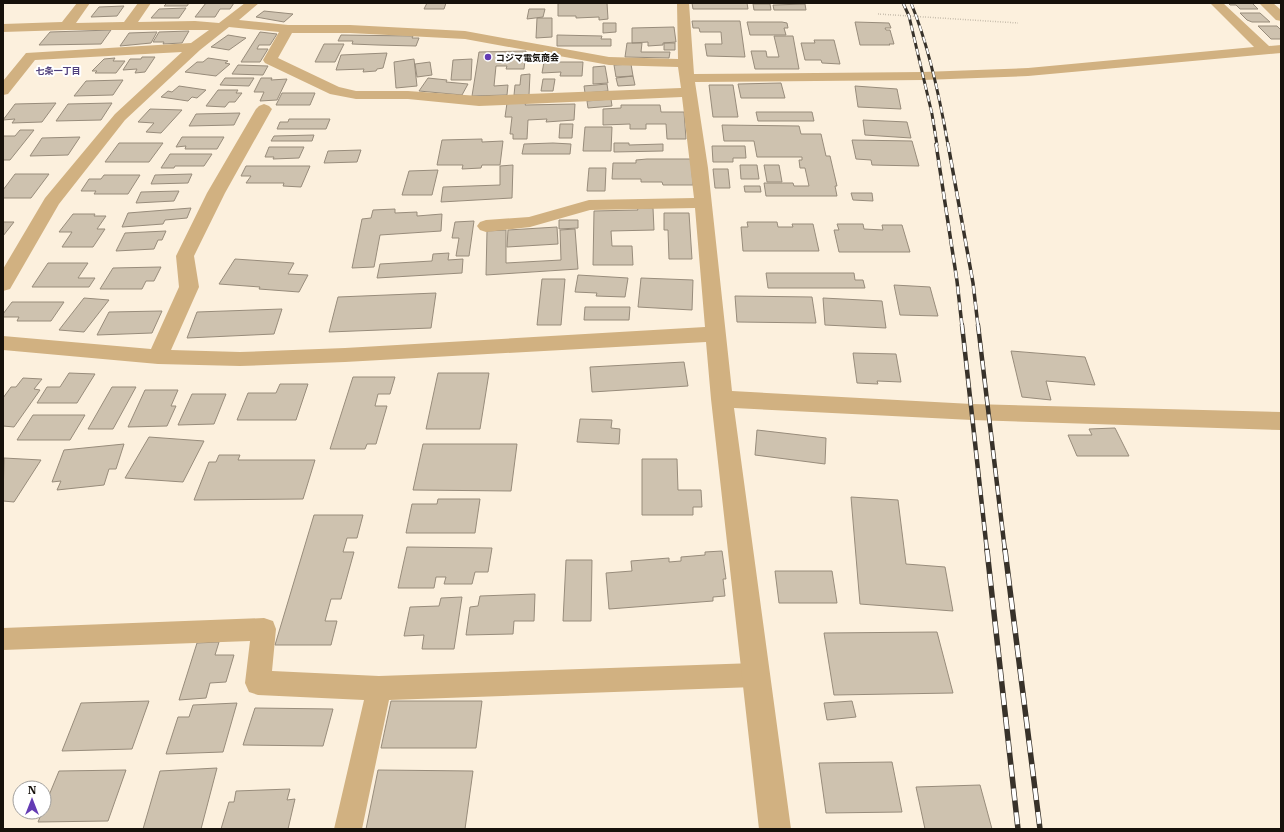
<svg xmlns="http://www.w3.org/2000/svg" width="1284" height="832" font-family="'IBM Plex Serif','Noto Sans JP',serif">
<style>
.building{fill:#cec2af;stroke:#988c7b}
.lines{fill:none;stroke-linecap:round;stroke-linejoin:round}
.path{stroke:#988f81;stroke-width:1.5;stroke-dasharray:0.5 2;stroke-linecap:butt}
.lane{fill:#d1b181;fill-rule:evenodd}
.street{fill:#d1b181;fill-rule:evenodd}
.rail-far3-casing{stroke:#38322a;stroke-width:3}
.rail-far2-casing{stroke:#38322a;stroke-width:3.5}
.rail-far1-casing{stroke:#38322a;stroke-width:4.5}
.rail-casing{stroke:#38322a;stroke-width:5.5}
.rail-far3{stroke:#fff;stroke-width:2;stroke-dasharray:6;stroke-linecap:butt}
.rail-far2{stroke:#fff;stroke-width:2.5;stroke-dasharray:8;stroke-linecap:butt}
.rail-far1{stroke:#fff;stroke-width:3;stroke-dasharray:9;stroke-linecap:butt}
.rail{stroke:#fff;stroke-width:4;stroke-dasharray:12;stroke-linecap:butt}
.poi-dot{fill:#643cb4;stroke:#fff;stroke-width:1.5}
.labels{text-anchor:middle;dominant-baseline:central;stroke-width:4;stroke-linejoin:round;paint-order:stroke}
.far-poi-label{font-size:9px;font-weight:bold;fill:#16110b;stroke:#fff;text-anchor:start}
.far-neighbourhood-label{font-size:9px;font-weight:bold;fill:#4e3e7b;stroke:#fff}
</style>
<rect width="100%" height="100%" fill="#fcf0dd"/>
<path class="building" d="M167 3H189L187 6H164Z
M206 3H234L230 9H220L215 17H195Z
M427 3H446L444 9H424Z
M558 3H607L608 19 599 20V17L576 18V16H558Z
M692 3H747L748 9H693Z
M1228 3H1252L1258 9H1240L1236 5H1230Z
M753 4H770L771 10H754Z
M805 4 806 10H774L773 5Z
M124 6 117 16 91 17 99 7Z
M186 8 179 18H151L159 9Z
M529 9H545L543 17 527 19Z
M264 11 293 14 284 22 256 17Z
M1240 13H1260L1270 22H1252L1247 20Z
M537 18H552V37L536 38Z
M692 21H740L745 57 707 56 705 44H722L721 32H700L699 28H693Z
M747 22H782L787 23 788 28H784L786 35H750Z
M855 22 889 23 891 28H885L886 30H890L894 44H889L890 45H860Z
M603 23H616V32L603 33Z
M1258 26H1277L1281 30V39H1271Z
M674 27 676 42 663 43V45L648 46V42L632 43V28Z
M111 30 101 44 39 45 50 32Z
M189 31 182 43 163 44 164 42H153L159 32Z
M157 32 151 43 120 46 129 33Z
M260 32 277 34 270 45H259L257 49H268L260 62H241Z
M228 35 246 38 229 50 211 47Z
M341 35 413 36 412 38H419L416 46 377 45 352 44 353 41H338Z
M557 35 602 36 601 39H611V46H557Z
M774 36H793L799 69H755L751 51H766L767 57H779Z
M814 40H834L840 64 822 63 821 60H805L801 43H815Z
M627 43H642L641 52H670L669 58 625 57Z
M664 43H675V50H664Z
M324 44H344L335 62H315Z
M526 51 524 69H506L507 66H496L494 86 508 85 507 95 472 96 479 52Z
M387 53 383 68 377 69 376 71 363 72 364 69 336 70 341 55Z
M142 57H155L145 72 135 73 137 69 123 70 130 59H141Z
M115 58 113 61H125L116 73H95L97 71H92L104 59Z
M208 58 228 61 225 63 230 64 216 76 185 72 197 62H203Z
M414 59 417 86 396 88 394 62Z
M472 59 471 80H451L453 60Z
M430 62 432 75 417 77 415 64Z
M544 62H583L582 76H560L561 72 542 73Z
M631 64 633 76 616 77 614 65Z
M238 65 268 66 263 75 232 74Z
M605 66 608 83 593 84V67Z
M530 74 529 95H514L515 85H520L521 75Z
M633 76 635 85 618 86 616 78Z
M225 78H254L249 86 220 85Z
M261 78H272L271 80 287 79 277 100 260 101 264 92H254Z
M428 78 447 80 446 82 468 84 462 95 419 91Z
M543 79H555L553 91H541Z
M123 80 113 95 74 96 86 81Z
M781 83 785 98H741L738 84Z
M607 84 608 91 585 93 584 86Z
M709 85H733L738 117H713Z
M179 86 206 90 197 98 192 97 188 101 161 97 168 91 172 92Z
M855 86 897 89 901 109 858 107Z
M218 90H238L236 93H242L235 102H229L225 107 206 106Z
M282 93H315L310 105H276Z
M611 99 612 106 588 108 587 101Z
M56 103 42 122 12 123 15 119 3 120 15 104Z
M112 103 101 120 56 121 68 104Z
M507 103H526L525 105 575 104 574 120 546 122 547 119 528 120 527 139H513V134H510L512 117H505Z
M621 105H660L661 112H684L686 139H667L666 124H646V129H630V124L603 125V109L621 108Z
M150 109 182 110 161 133 146 132 154 123 138 122Z
M756 112H812L814 121H758Z
M240 113 234 125 189 126 196 114Z
M289 119H330L326 129H277L280 122H288Z
M863 120 907 122 911 138 865 135Z
M560 124H573L572 138H559Z
M722 125 799 126 801 134H821L826 156H830L837 186H835L837 196H766L764 183H793L794 186H809L805 168H800L799 160H802V157H757L754 141H724Z
M585 127H612L611 151H583Z
M20 130H34L10 160H3V136H15Z
M314 135 312 141H271L274 136Z
M80 137 68 155 30 156 42 138Z
M182 137H224L217 149H185L186 146 176 147Z
M482 139V142L503 141 500 165H482L481 168 462 169 463 165H437L442 140Z
M852 140 912 141 919 166 872 165 871 160 856 159Z
M119 143H163L149 162H105Z
M553 143 571 144 570 154H522L524 144Z
M614 143H629V145L663 144V151L614 152Z
M712 146H745L746 158H733V162H713Z
M269 147H304L299 158 273 159 274 157H265Z
M361 150 357 162 324 163 328 151Z
M170 154H212L204 166H175L174 168H161Z
M647 159H691L693 185H663L662 182H641V179H612L613 163H636V160Z
M513 165 512 198 441 202 443 187 500 185V166Z
M740 165H757L759 179H741Z
M764 165H779L782 182H767Z
M246 166H310L301 187 283 186 284 183H246L251 176H241Z
M589 168H606L605 191H587Z
M713 169H728L730 188H715Z
M438 170 432 195H402L409 171Z
M15 174H49L31 198H3V190Z
M192 174 188 183 151 184 155 175Z
M104 175H140L128 194H94L96 191H81L89 179H101Z
M744 186H760L761 192H745Z
M179 191 174 201 136 203 141 192Z
M851 193H872L873 201 853 200Z
M191 208 187 218 165 220 163 224 122 227 128 213Z
M637 208H653L654 230 611 231 612 246H632L633 265H593L594 211 638 210Z
M395 209V213L417 212V216L442 214 441 231 380 235 374 267 352 268 362 219 371 218 373 210Z
M664 213H689L692 259H669L668 230H664Z
M73 214H95L94 216H106L97 229H105L93 247H62L72 232H59Z
M559 220H578V228L559 229Z
M474 221 469 256H456L459 238H452L455 222Z
M3 222H14L3 236Z
M747 222H777L778 227H793L792 224H813L819 251H743L741 227H748Z
M837 224H863L864 229 883 230 882 225H902L910 252H839L834 230H839Z
M557 227 558 244 507 247 508 230Z
M575 229 578 269 486 275 487 231 506 230V263L561 260 560 230Z
M166 231 162 240H158L154 249 116 251 125 233Z
M449 253 448 260 463 259 462 273 377 278 380 264 432 261 433 254Z
M235 259 294 263 288 274 308 275 299 292 259 289 260 287 219 284Z
M48 263H88L78 278H95L89 287H32Z
M161 267 154 281H146L142 289H100L113 268Z
M766 273H854L855 280H863L865 288H768Z
M578 275 628 278 625 297 596 296 597 293 575 292Z
M641 278 693 280 692 310 638 307Z
M542 279H565L561 325H537Z
M894 285 930 287 938 316 900 315Z
M436 293 431 328 329 332 338 297Z
M735 296 812 297 816 323 737 322Z
M84 298 109 300 84 332 59 330Z
M823 298 882 301 886 328 825 325Z
M12 302H64L51 321H17L19 317H3V314Z
M585 307H630L629 320H584Z
M282 309 274 334 187 338 197 312Z
M162 311 152 333 97 335 109 312Z
M1011 351 1085 357 1095 385 1046 381 1051 400 1022 397Z
M853 353 896 354 901 382 877 381 878 384 857 383Z
M684 362 688 386 592 392 590 367Z
M69 373 95 374 77 403H37L47 387H60Z
M438 373H489L480 429H426Z
M353 377H395L390 394H378L375 406H387L376 444H367L365 449H330Z
M23 378 42 379 34 389 40 390 14 427 3 426V398L11 387H16Z
M280 384H308L296 420H237L248 393H276Z
M112 387H136L113 429H88Z
M145 390H178L171 406H176L167 426 128 427Z
M192 394H226L214 424 178 425Z
M33 415H85L70 440H17Z
M580 419 612 420 611 428 620 429 619 444 577 442Z
M1115 428 1129 456H1077L1068 435H1092L1089 429Z
M757 430 826 438 825 464 755 455Z
M149 437 204 441 183 482 125 478Z
M124 444 116 469H109L104 485 57 490 61 481 52 482 64 450Z
M423 444H517L511 491 413 490Z
M219 455H240L238 460H315L303 499 194 500 209 462H216Z
M4 458 41 460 14 502 3 501Z
M642 459H677L678 490H701L702 507H693V515H642Z
M851 497 898 500 906 564 945 567 953 611 860 604Z
M438 499H480L475 533H406L412 504H437Z
M314 515H363L357 538H347L343 552H354L341 599H331L325 621H337L331 645H275Z
M407 547 492 548 488 572H475L472 584H444L446 577H436L434 588H398Z
M722 551 726 579H723L725 596 713 597V601L609 609 606 573 632 571 631 561 669 558V562L681 561V557L705 555V552Z
M566 560H592L591 621H563Z
M775 571H832L837 603H779Z
M535 594 534 621H514L513 634 466 635 470 607 478 606 480 596Z
M462 597 454 649H422L424 635 404 636 410 607 439 606 441 598Z
M937 632 953 693 834 695 824 633Z
M219 642 215 655H234L226 682 210 683 206 698 179 700 197 643Z
M149 701 132 749 62 751 81 703Z
M391 701H482L476 748H381Z
M852 701 856 717 827 720 824 703Z
M237 703 223 752 166 754 178 717H189L193 705Z
M255 708 333 709 323 746 243 745Z
M892 762 902 812 826 813 819 763Z
M217 768 201 829H143L160 771Z
M126 770 108 821 38 822 59 771Z
M378 770 473 771 465 829H366Z
M980 785 992 829H925L916 787Z
M290 789 287 800 295 799 288 829H221L229 802H234L236 791Z"/>
<g class="lines">
<path class="path" d="M878 14 1018 23"/>
<path class="lane" d="M264 618 273 621 276 629 272 671 379 676 755 663 764 666 768 675 764 684 755 687 389 700 362 829H334L364 700 258 695 249 692 245 683 250 641 3 650V628Z"/>
<path class="street" d="M77 3H90L76 23 124 22 138 3H151L138 22 195 21 219 23 245 3H259L239 20 288 25H350L465 31 609 57 678 59 677 3H689L694 74 923 72 1028 68 1254 47 1210 3H1223L1269 46 1281 45V53L1028 76 923 80 695 82 708 168 732 391 972 404 1281 412V430L972 420 734 408 791 829H759L711 399 706 342 345 362 240 366 158 364 3 350V336L151 349 179 287 176 256 207 193 256 109 259 106 264 104 269 106 272 109 225 193 194 256 199 287 171 350 240 352 345 348 705 327 695 208 590 210 530 227 486 232 480 230 477 226 480 222 486 220 529 217 589 200 694 198 682 97 479 106 408 99H356L330 94 265 63 263 60 279 32 229 27 200 50 125 120 59 204 10 289 3 291V269L45 198 115 114 182 52 35 60 8 94 3 95V81L26 53 191 43 209 30H66L3 32V24L62 22ZM292 33H350L465 39 609 65 678 67 681 88 479 96 408 91H356L339 87 278 58Z
M1259 3H1273L1281 10V21L1276 20Z"/>
<defs>
<path id="rail-far3" d="M903 3 909 16 932 114 937 145
M911 3C929 46 940 99 948 145"/>
<path id="rail-far2" d="M936 144 957 281 962 326
M948 144 973 283 978 326"/>
<path id="rail-far1" d="M962 325 987 551
M978 325 1005 551"/>
<path id="rail" d="M987 550 1018 829
M1005 550 1040 829"/>
</defs>
<use href="#rail-far3" class="rail-far3-casing"/>
<use href="#rail-far2" class="rail-far2-casing"/>
<use href="#rail-far1" class="rail-far1-casing"/>
<use href="#rail" class="rail-casing"/>
<use href="#rail-far3" class="rail-far3"/>
<use href="#rail-far2" class="rail-far2"/>
<use href="#rail-far1" class="rail-far1"/>
<use href="#rail" class="rail"/>
</g>
<circle class="poi-dot" cx="488" cy="57" r="4"/>
<g class="labels">
<g class="far-poi-label">
<text x="496" y="57">コジマ電気商会</text>
</g>
<g class="far-neighbourhood-label">
<text x="58" y="70">七条一丁目</text>
</g>
</g>
<rect width="1284" height="832" fill="none" stroke="#16110b" stroke-width="8"/>
<g transform="translate(32 800)"><circle r="19" fill="#ffffff" stroke="#a2a09d"/>
<path d="M0-3L7 15L0 10L-7 15Z" fill="#643cb4"/>
<text y="-6" font-size="11" font-weight="bold" text-anchor="middle" fill="#16110b">N</text>
</g>
</svg>
